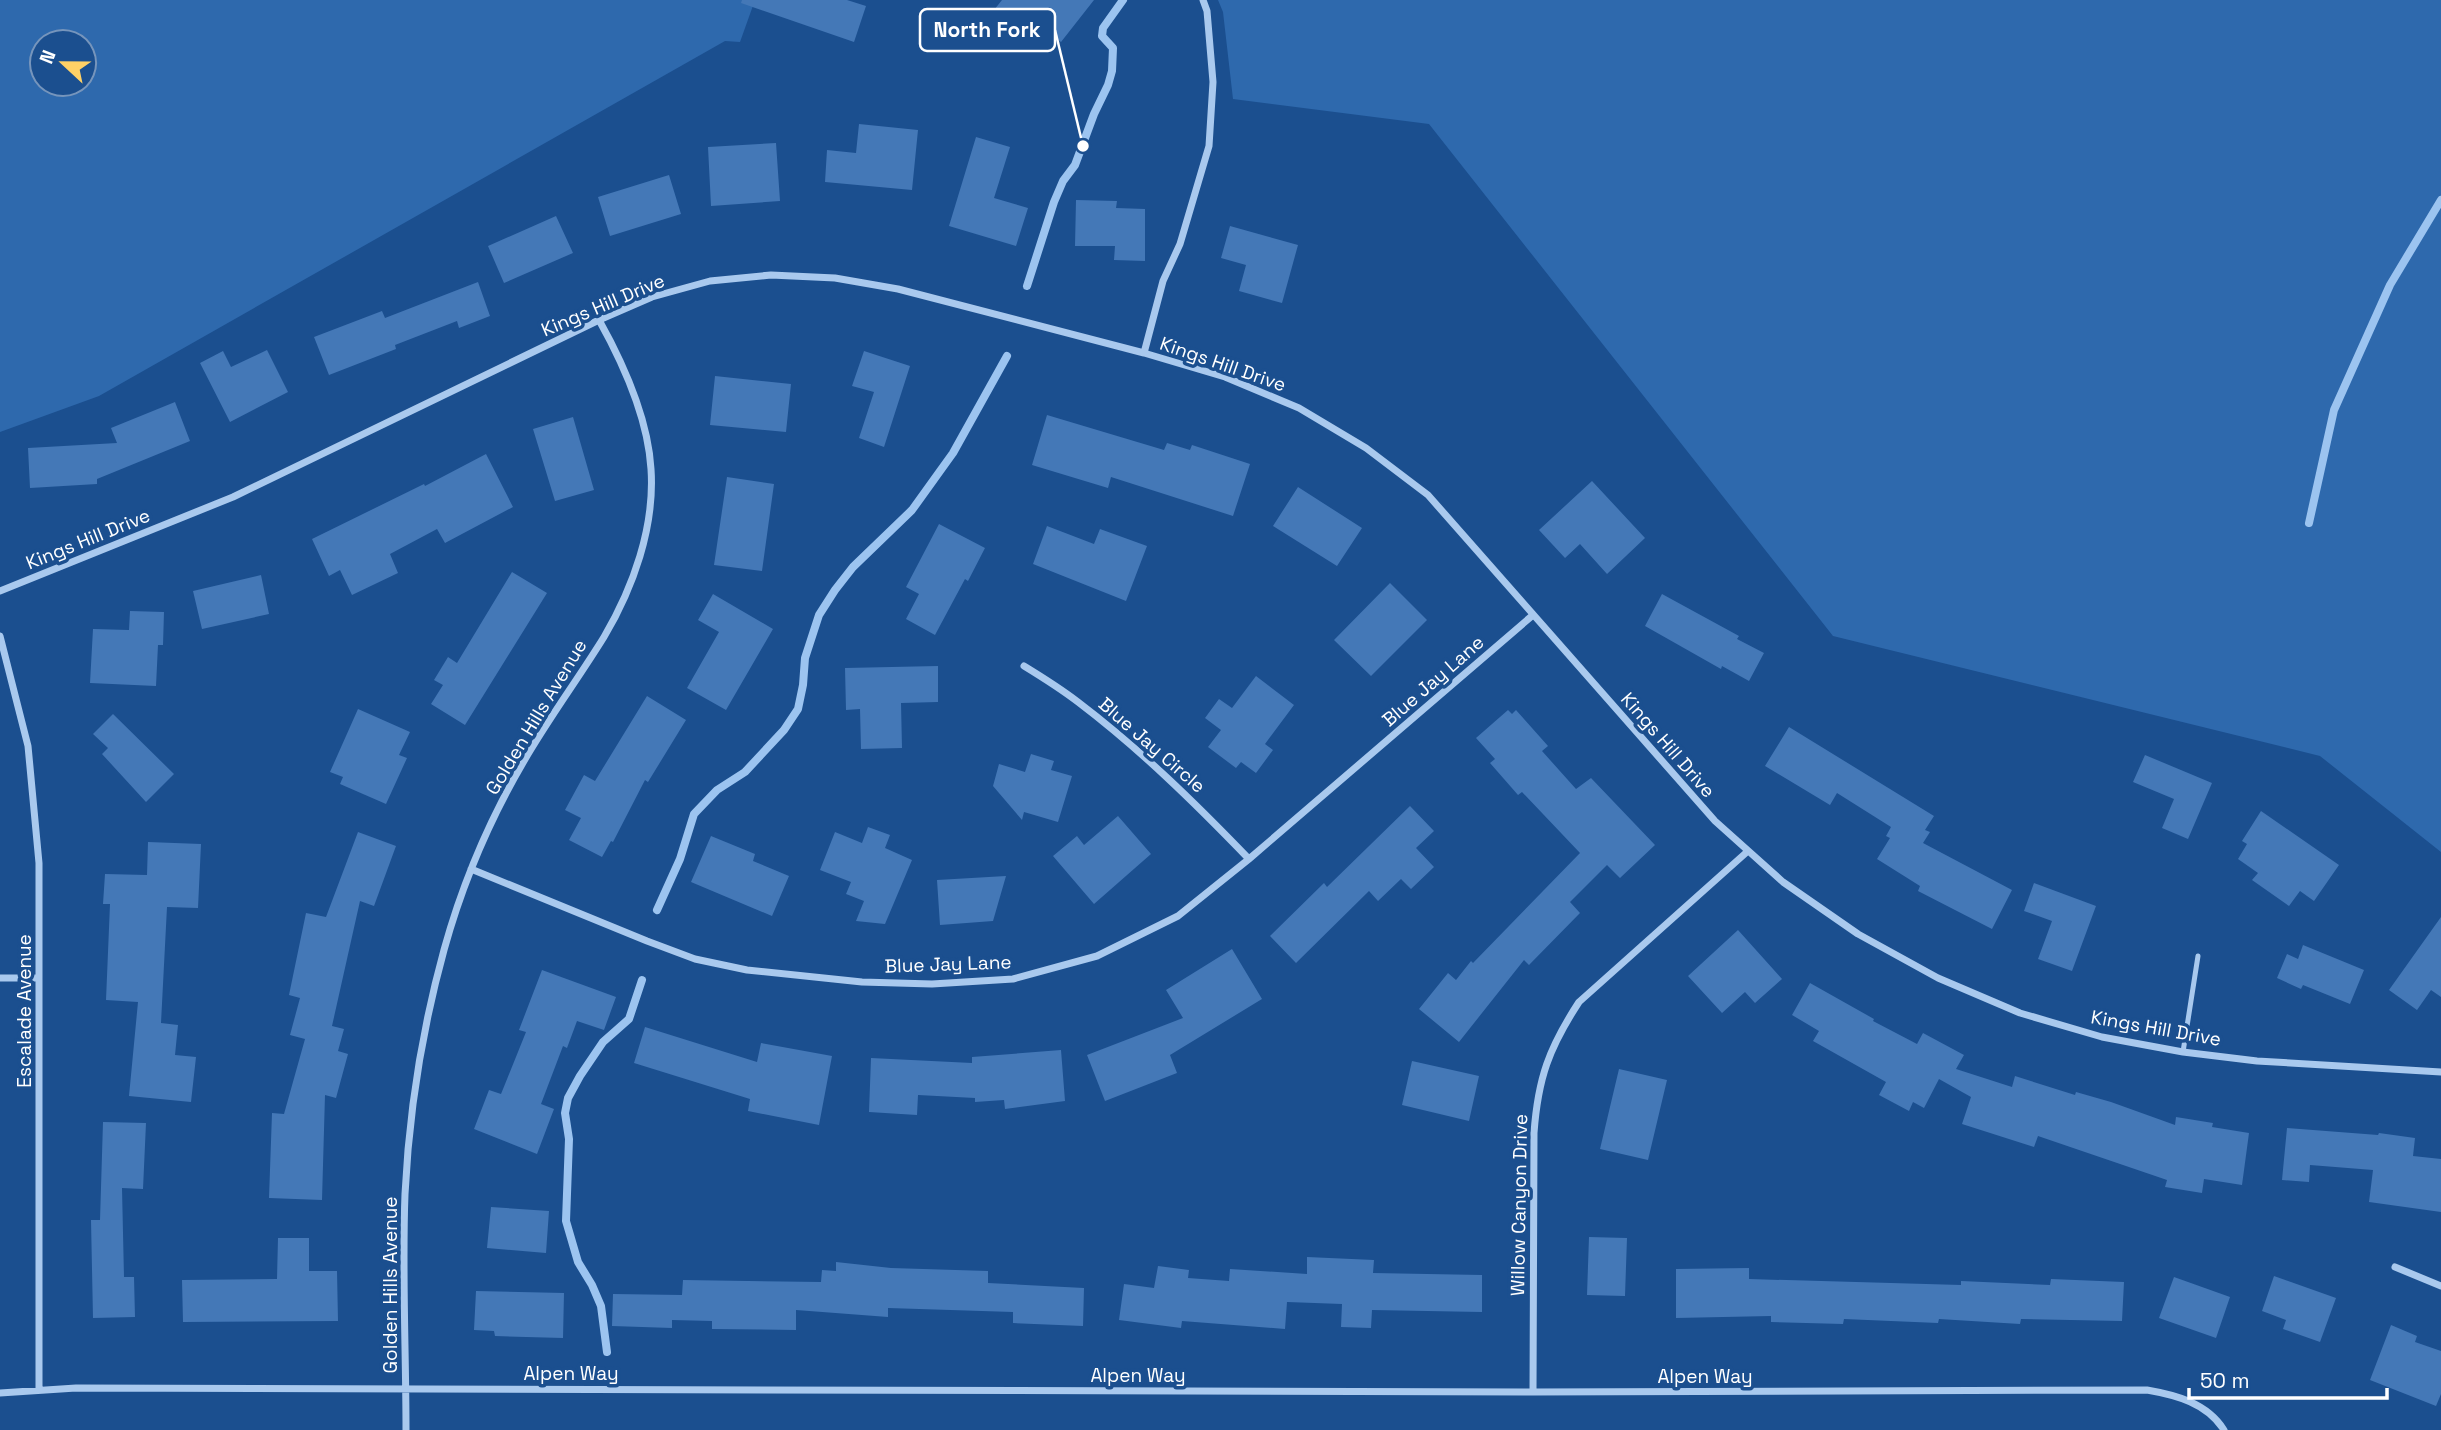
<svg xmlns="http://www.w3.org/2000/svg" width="2441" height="1430" font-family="'Space Grotesk',sans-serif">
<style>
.green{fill:#2e69ad;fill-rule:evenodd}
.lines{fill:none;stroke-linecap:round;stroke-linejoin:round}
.stream{stroke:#9cc4f0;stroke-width:8}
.building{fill:#4478b7}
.lane{stroke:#a9c9ee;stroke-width:5}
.street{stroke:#a9c9ee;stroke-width:7}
.labels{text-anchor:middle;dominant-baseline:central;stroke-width:7;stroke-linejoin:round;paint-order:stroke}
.street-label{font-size:19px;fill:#fff;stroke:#1b4f8f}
.leader{fill:none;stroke:#fff;stroke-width:2.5}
.callout-dot{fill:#fff;stroke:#1b4f8f;stroke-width:2.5}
.callout{fill:#1b4f8f;stroke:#fff;stroke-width:2.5}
.callout-label{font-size:21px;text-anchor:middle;font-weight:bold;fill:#fff}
</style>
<rect width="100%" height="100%" fill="#1b4f8f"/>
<path class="green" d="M0 0H755L740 42 725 41 99 396 0 432ZM42 42H84V84H42Z
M1218 0H2441V852L2320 756 1833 636 1429 124 1233 99 1223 12Z"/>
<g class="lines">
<path class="stream" d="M1027 286 1054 202 1063 181 1075 165 1094 114 1108 85 1112 71 1113 48 1102 36 1103 28 1123 0
M2309 523 2334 410 2390 285 2441 200
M657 910 680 859 694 814 717 790 745 772 784 730 798 709 803 685 805 658 819 615 835 590 853 567 912 510 953 453 1007 356
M607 1352 601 1306 592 1285 578 1262 566 1221 569 1139 565 1113 568 1098 580 1076 603 1042 629 1019 642 980"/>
</g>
<path class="building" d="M742 0H847L866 6 854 42 741 3Z
M1002 0H1094L1061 42 1036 23 1019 45 986 20Z
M859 124 918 130 912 190 825 182 827 150 856 153Z
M976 137 1010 147 994 198 1028 208 1016 246 949 226Z
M776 143 780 201 711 206 708 147Z
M669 175 681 214 610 236 598 197Z
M1076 200 1117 201 1116 208 1145 209V261L1114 260 1115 246H1075Z
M556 216 573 253 504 283 488 246Z
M1230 226 1298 245 1282 303 1239 291 1246 265 1221 258Z
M478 282 490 316 459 328 457 321 395 345 396 349 329 375 314 337 382 311 385 318Z
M267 350 288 392 230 422 200 363 223 351 231 367Z
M864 351 910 366 884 447 859 438 874 392 852 386Z
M715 376 791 384 786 432 710 425Z
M175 402 190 441 97 479V484L30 488 28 448 117 443 111 428Z
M1047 415 1164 450 1167 443 1190 450 1192 445 1250 464 1233 516 1111 477 1108 488 1032 465Z
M573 417 594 490 555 501 533 429Z
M486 454 513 507 445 543 437 529 390 554 398 573 352 595 340 570 329 576 312 539 424 484 425 486Z
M727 477 774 484 762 571 714 565Z
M1592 481 1645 538 1607 574 1580 544 1565 558 1539 530Z
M1298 487 1362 528 1337 566 1273 526Z
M939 524 985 548 968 581 965 579 935 635 906 619 919 594 906 587Z
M1047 526 1094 544 1100 529 1147 546 1126 601 1033 564Z
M512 572 547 593 465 725 431 704 443 685 434 680 448 657 457 663Z
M261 575 269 614 202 629 193 591Z
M1390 583 1427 620 1371 676 1334 640Z
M713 594 773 629 726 710 687 688 719 632 698 620Z
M1662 594 1739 636 1737 639 1764 653 1749 681 1722 666 1721 669 1645 626Z
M130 611 164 612 163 645H158L156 686 90 683 93 629 129 630Z
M938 666V702L901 703 902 748 861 749 860 709 846 710 845 668Z
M1256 676 1294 705 1265 744 1273 750 1256 773 1241 762 1236 768 1208 747 1221 730 1205 718 1219 699 1232 708Z
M647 696 686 720 648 782 645 780 613 842 611 841 602 857 569 840 581 818 565 810 584 775 595 781Z
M358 709 410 732 399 755 407 758 386 804 340 784 343 777 330 772Z
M1508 710 1512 714 1516 710 1548 746 1542 751 1576 789 1591 778 1655 845 1620 878 1607 865 1570 902 1580 913 1529 965 1524 960 1459 1042 1419 1009 1448 973 1456 980 1471 961 1473 963 1580 853 1522 792 1518 795 1490 763 1495 759 1476 738Z
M113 714 174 774 146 802 102 754 108 748 93 734Z
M1789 727 1934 816 1925 830 1930 832 1923 843 2012 890 1992 929 1918 891 1920 886 1877 859 1890 838 1886 836 1891 827 1837 793 1830 805 1765 766Z
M1031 754 1054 761 1051 770 1072 776 1058 822 1024 812 1022 820 993 786 999 764 1025 772Z
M2145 755 2212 783 2188 839 2162 828 2174 799 2133 782Z
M1410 806 1434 831 1416 848 1434 867 1411 889 1401 879 1378 901 1369 891 1296 963 1270 936 1324 883 1327 887Z
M2261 811 2339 865 2314 901 2300 891 2289 906 2252 880 2258 873 2238 859 2247 844 2242 841Z
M1118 816 1151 854 1094 904 1053 856 1077 836 1084 845Z
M868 827 890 835 885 848 912 860 885 924 856 921 864 901 846 894 851 882 820 870 835 832 862 843Z
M358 832 396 846 374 906 360 901 332 1026 344 1029 338 1051 348 1054 336 1098 325 1095 322 1200 269 1198 272 1113 284 1114 305 1039 290 1035 300 998 289 995 306 913 326 917Z
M711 836 755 854 753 861 789 876 772 916 691 882Z
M148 842 201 844 198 908 167 907 161 1023 178 1025 175 1055 196 1057 191 1102 129 1096 138 1002 106 1000 110 904H103L105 874 147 875Z
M1006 876 993 921 940 925 937 880Z
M2034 883 2096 906 2072 971 2038 959 2052 921 2024 911Z
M2441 917V997L2431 990 2417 1010 2389 990Z
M1738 930 1782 979 1755 1003 1745 992 1722 1013 1688 976Z
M2303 945 2364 970 2350 1004 2303 985 2301 989 2277 978 2287 954 2298 959Z
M1232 949 1262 999 1170 1055 1177 1073 1105 1101 1087 1055 1183 1018 1166 990Z
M542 970 616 997 604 1030 577 1021 567 1048 563 1046 541 1104 554 1109 537 1154 474 1129 489 1090 501 1094 526 1032 519 1030Z
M1810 983 1874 1019 1873 1021 1917 1044 1923 1033 1964 1055 1956 1069 2012 1087 2015 1076 2075 1095 2076 1092 2111 1102 2175 1125 2176 1117 2213 1123 2212 1127 2249 1133 2242 1185 2204 1179 2202 1193 2165 1187 2167 1180 2038 1136 2034 1147 1962 1124 1971 1097 1939 1079 1924 1108 1913 1102 1909 1111 1879 1095 1886 1082 1813 1041 1819 1031 1792 1015Z
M645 1027 757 1062 761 1043 832 1056 819 1125 748 1111 750 1099 634 1063Z
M1061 1050 1065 1101 1005 1109 1004 1100 975 1102V1098L918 1095 917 1115 869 1112 871 1058 972 1063V1057Z
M1412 1061 1479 1076 1469 1121 1402 1105Z
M1619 1069 1667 1080 1648 1160 1600 1149Z
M103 1122 146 1123 143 1189 122 1188 124 1277H134L135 1317 93 1318 91 1220H100Z
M2287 1128 2378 1135 2379 1133 2415 1138 2413 1156 2441 1159V1212L2369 1202 2373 1170 2310 1165 2309 1182 2282 1180Z
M491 1207 549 1211 546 1253 487 1248Z
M1589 1237 1627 1238 1625 1296 1587 1295Z
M278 1238H309V1271H337L338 1321 183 1322 182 1280 277 1279Z
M1307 1257 1374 1260 1373 1273 1482 1275V1312L1372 1310 1371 1328 1341 1327 1342 1304 1287 1302 1285 1329 1182 1321 1181 1328 1119 1320 1124 1284 1154 1288 1158 1266 1189 1270 1188 1278 1229 1281 1230 1269 1307 1274Z
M836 1262 891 1268 988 1271V1283L1084 1288 1083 1326 1013 1323V1312L888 1308V1317L796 1310V1330L712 1329V1321L672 1320V1328L612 1326 613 1294 682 1295 683 1280 821 1282 822 1270 836 1271Z
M1749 1268V1279L1961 1285V1281L2050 1285 2051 1279 2124 1282 2122 1321 2021 1319 2020 1324 1939 1319 1938 1323 1844 1319 1843 1324 1771 1322V1316L1676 1318V1269Z
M2274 1276 2336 1298 2320 1342 2283 1329 2286 1320 2262 1311Z
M2174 1277 2230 1297 2216 1338 2159 1318Z
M476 1291 564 1293 563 1338 495 1336 494 1331 474 1330Z
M2391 1325 2417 1336 2415 1342 2441 1351V1394L2436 1406 2370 1380Z"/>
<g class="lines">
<path class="lane" d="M2183 1052 2198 956"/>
<path class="street" d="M1144 353 1163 281 1180 244 1209 146 1213 82 1207 11 1203 0
M0 591 233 497 599 320 652 297 710 281 771 275 835 278 898 289 1144 353 1225 377 1299 408 1366 448 1428 495 1715 821 1783 882 1858 934 1938 978 2020 1013 2102 1037 2183 1052 2257 1061 2441 1072
M0 636 28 746 39 863V1390
M1024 666C1042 677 1061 689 1078 702 1140 749 1195 803 1249 859
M471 869 647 941 695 959 747 970 862 982 932 984 1013 979 1097 956 1178 916 1249 859 1533 615
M0 978H39
M2395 1267 2441 1286
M1533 1392 1534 1133C1538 1078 1549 1048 1579 1002L1748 851
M0 1393 76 1388 1533 1392 2147 1390C2176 1395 2207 1403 2224 1430
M406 1430C406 1352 402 1272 405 1194 409 1112 422 1030 444 950 462 885 490 819 524 761 549 718 578 679 604 637 633 588 655 527 651 469 648 419 623 363 599 320"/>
</g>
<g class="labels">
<g class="street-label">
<text transform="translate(603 305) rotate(-23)">Kings Hill Drive</text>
<text transform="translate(1223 364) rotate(19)">Kings Hill Drive</text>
<text transform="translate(88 539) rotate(-22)">Kings Hill Drive</text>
<text transform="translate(1433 681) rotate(-41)">Blue Jay Lane</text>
<text transform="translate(536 717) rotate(-59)">Golden Hills Avenue</text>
<text transform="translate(1152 745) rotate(41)">Blue Jay Circle</text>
<text transform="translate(1668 745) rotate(49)">Kings Hill Drive</text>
<text transform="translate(948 964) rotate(-2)">Blue Jay Lane</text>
<text transform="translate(24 1011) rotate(-90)">Escalade Avenue</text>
<text transform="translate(2156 1028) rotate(10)">Kings Hill Drive</text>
<text transform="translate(1519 1205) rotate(-89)">Willow Canyon Drive</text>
<text transform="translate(390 1285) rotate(-90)">Golden Hills Avenue</text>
<text x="571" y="1373">Alpen Way</text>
<text x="1138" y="1375">Alpen Way</text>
<text x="1705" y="1376">Alpen Way</text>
</g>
</g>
<path class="leader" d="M1083 146L1055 30"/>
<circle class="callout-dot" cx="1083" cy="146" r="7"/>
<rect class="callout" x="920" y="9" width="135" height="42" rx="7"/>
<g class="callout-label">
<text x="987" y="37">North Fork</text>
</g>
<g transform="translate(63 63) rotate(292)"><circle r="33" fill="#1b4f8f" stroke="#7695bc" stroke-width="2"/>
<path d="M0-5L12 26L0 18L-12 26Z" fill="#ffd166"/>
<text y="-10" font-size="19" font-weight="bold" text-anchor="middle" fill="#ffffff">N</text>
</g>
<path d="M2189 1388v10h198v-10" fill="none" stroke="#ffffff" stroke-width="3.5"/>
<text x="2200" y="1388" font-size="21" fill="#ffffff" stroke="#1b4f8f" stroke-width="5" paint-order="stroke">50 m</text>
</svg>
